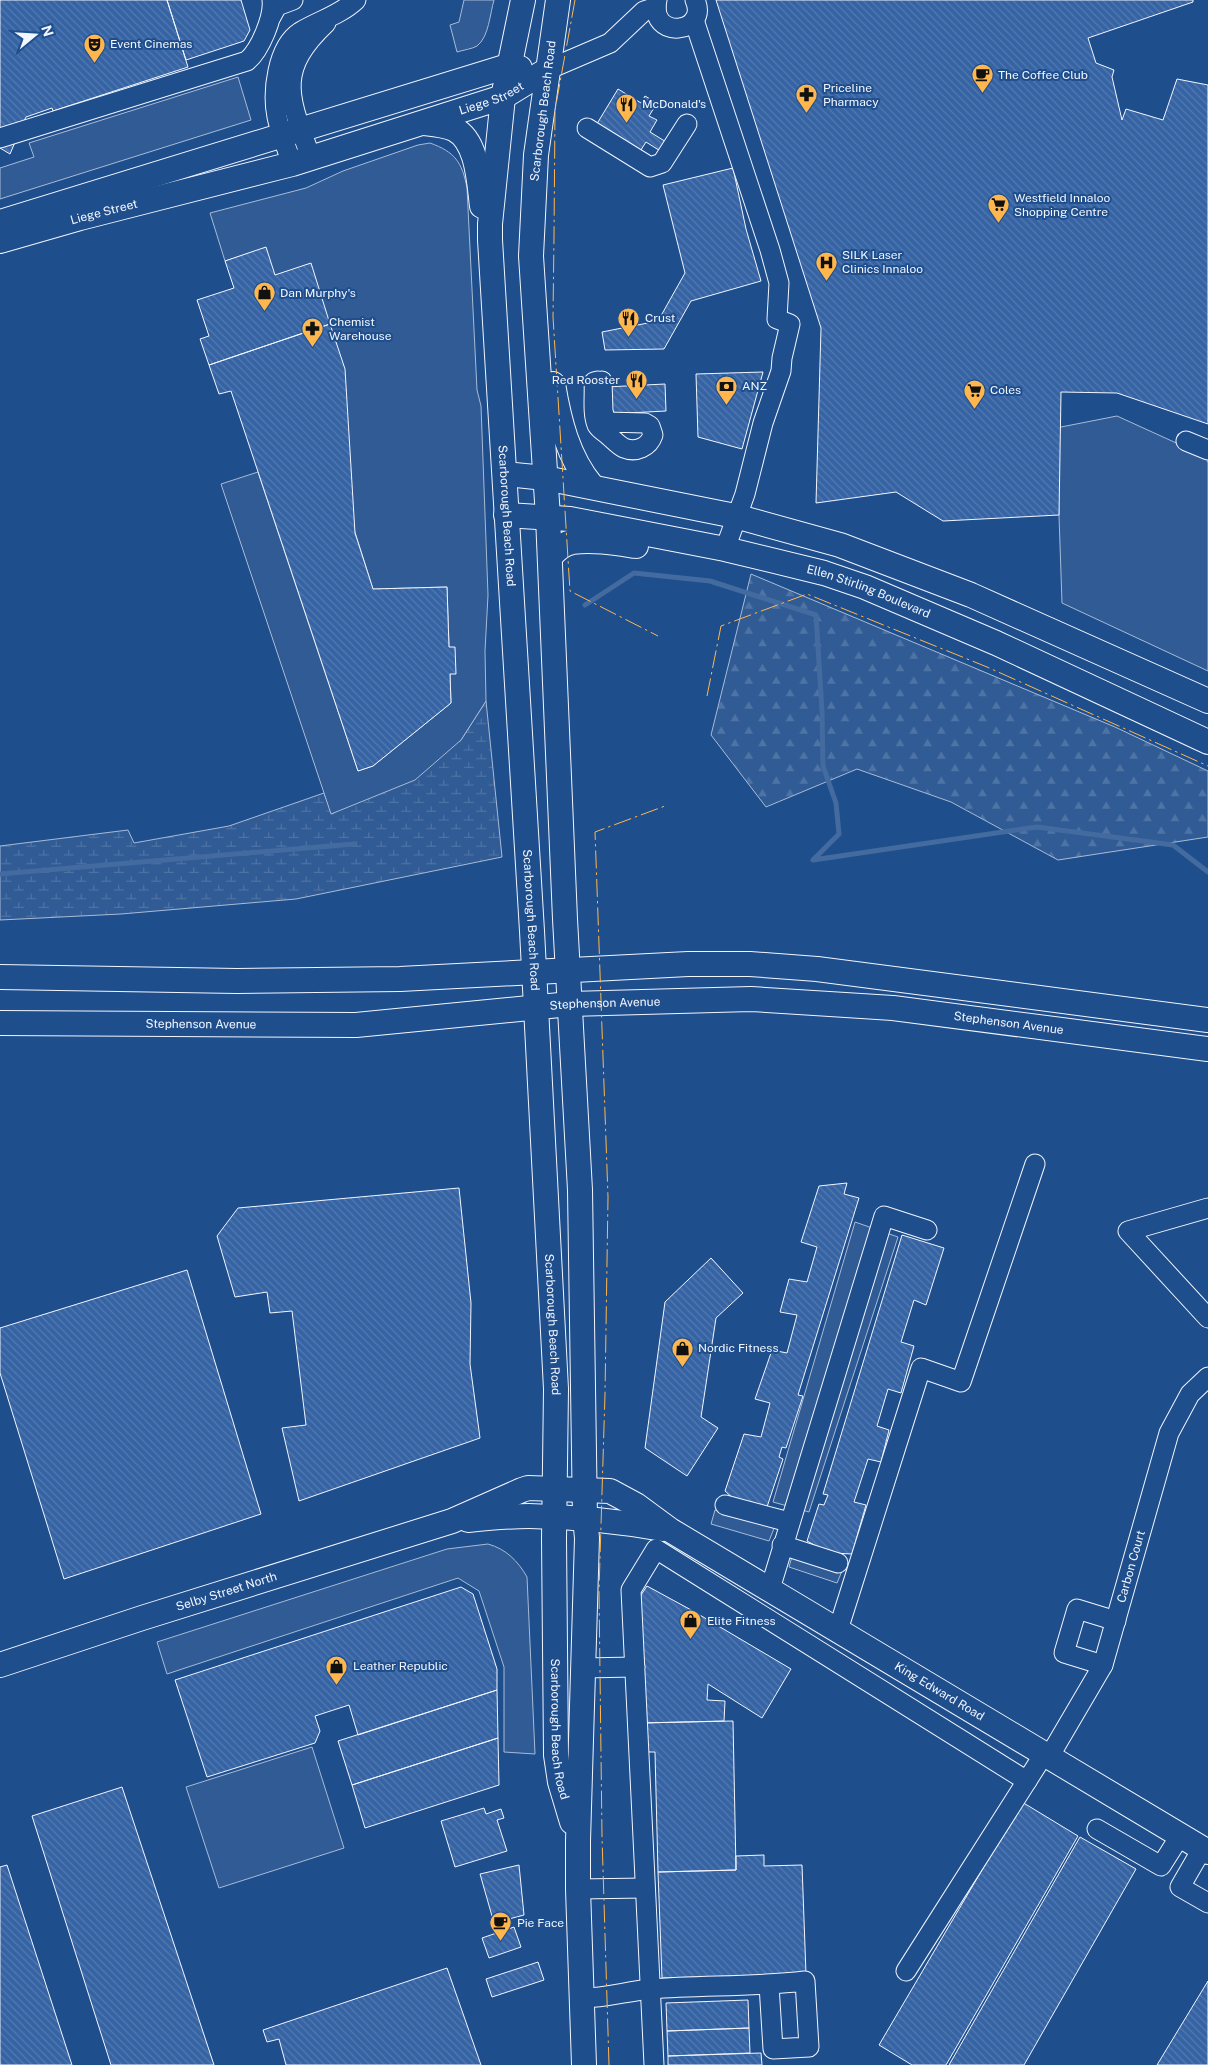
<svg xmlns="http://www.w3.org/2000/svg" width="1208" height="2065" font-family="'Public Sans',sans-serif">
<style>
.forest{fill:url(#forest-firs);stroke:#a8bbd7}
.wetland{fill:url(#wetland-marsh);stroke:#a8bbd7}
.pitch{fill:#305b95;stroke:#a8bbd7}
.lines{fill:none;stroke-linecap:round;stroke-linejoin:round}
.stream{stroke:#446ba0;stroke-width:5}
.building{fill:url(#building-back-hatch);stroke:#f2f6ff}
.minor-casing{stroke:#f2f6ff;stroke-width:21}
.major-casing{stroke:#f2f6ff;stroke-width:26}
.minor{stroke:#1f4e8c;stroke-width:19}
.major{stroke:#1f4e8c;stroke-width:24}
.power{stroke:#ffb74d;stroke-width:1;stroke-dasharray:18 4 2.5 4;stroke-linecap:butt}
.labels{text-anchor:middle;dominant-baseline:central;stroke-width:4;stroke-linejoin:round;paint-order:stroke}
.poi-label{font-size:12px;fill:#f2f6ff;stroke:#1f4e8c;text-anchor:start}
.street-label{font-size:12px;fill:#f2f6ff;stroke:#1f4e8c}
</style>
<defs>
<pattern id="forest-firs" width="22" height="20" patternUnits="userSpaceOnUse" patternTransform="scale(1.25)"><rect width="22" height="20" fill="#305b95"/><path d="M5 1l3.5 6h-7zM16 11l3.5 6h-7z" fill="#4e73a5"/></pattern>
<pattern id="wetland-marsh" width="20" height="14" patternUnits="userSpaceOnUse" patternTransform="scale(1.25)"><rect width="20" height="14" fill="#305b95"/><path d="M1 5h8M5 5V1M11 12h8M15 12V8" fill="none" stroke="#4e73a5"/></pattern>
<pattern id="building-back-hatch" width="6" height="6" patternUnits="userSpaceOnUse" patternTransform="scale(1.25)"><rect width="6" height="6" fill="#3563a3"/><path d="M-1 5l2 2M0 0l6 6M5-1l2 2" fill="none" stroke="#537ab1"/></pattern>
</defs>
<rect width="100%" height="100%" fill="#1f4e8c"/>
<path class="forest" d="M751 574 1115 727 1208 771V837L1058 860 951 802 857 769 766 807 711 735Z"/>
<path class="wetland" d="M486 701 502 857 296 899 121 914 0 920V846L128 830 134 843 229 826 324 793 332 814 461 740Z"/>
<path class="pitch" d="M464 0H494C490 13 489 37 477 46 472 49 463 50 457 52L450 25 459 22Z
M238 77 251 120 0 199V168L34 157 29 143Z
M430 143C455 152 462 162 467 188L477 390 481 406 488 595 485 651 486 701 461 740 415 780 331 814 221 484 258 472 358 771 373 766 451 703 447 587 373 589 265 248 225 261 210 213 306 188 343 171 418 145Z
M1117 416 1174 442 1198 451 1205 455 1208 463V671L1062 603 1056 428Z
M855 1222 898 1237 809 1512 773 1502Z
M715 1510 775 1526 769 1541 711 1524Z
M488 1544C506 1549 518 1561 527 1577L535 1754 504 1752V1667L479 1591 458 1578 167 1674 157 1642 447 1549Z
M793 1553 842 1571 837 1583 789 1567Z
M312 1747 344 1848 219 1888 186 1787Z"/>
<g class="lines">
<path class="stream" d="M585 605 634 573 710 581 816 615 822 711 823 766 836 803 839 834 813 860 1037 827 1173 845 1208 872
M0 874 354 844"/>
</g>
<path class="building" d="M0 0H167L188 67 53 111 52 108 26 117 24 121 0 129Z
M167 0H241L250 30 244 41 186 60Z
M716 0H1193V2L1088 38 1096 63 1114 70 1112 77 1122 120 1126 109 1163 120 1177 79 1208 85V424L1117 393 1061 392 1059 515 943 521 896 492 816 503 821 328Z
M618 89 641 103 645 96 657 103 649 116 657 120 650 132 671 145 665 154 646 142 639 153 595 127Z
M24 121 10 154 0 148V129Z
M733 168 746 229 761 281 691 301 664 349 605 350 602 332 658 321 685 273 663 185Z
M266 247 275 275 311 263 330 324 209 365 200 339 209 336 197 300 234 288 225 261Z
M330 324 345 369 355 533 373 589 447 587 449 647H455L456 674H450L451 703 373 766 358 771 231 391 219 394 209 365Z
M763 372 742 449 698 437 696 374Z
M665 384 666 411 608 414 606 387Z
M847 1183 844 1194 859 1198 798 1395 803 1396 786 1448 782 1447 779 1457 783 1459 767 1507 735 1500 725 1491 744 1434 761 1437 770 1403 755 1399 772 1350 787 1353 797 1315 780 1312 789 1279 807 1282 817 1247 801 1242 819 1186Z
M459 1188 471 1303 470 1364 480 1438 299 1501 282 1428 306 1425 292 1311 270 1313 267 1292 235 1297 217 1236 238 1208Z
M902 1235 944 1248 926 1305 914 1300 901 1342 914 1346 901 1393 888 1389 877 1426 889 1430 881 1462 868 1459 854 1502 866 1505 852 1554 833 1553 822 1549 807 1541 819 1504 824 1505 828 1495 823 1494Z
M711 1258 743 1293 716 1318 701 1417 718 1428 687 1476 645 1448 665 1302Z
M187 1270 261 1514 64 1579 0 1373V1328Z
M647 1586 693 1611 791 1669 762 1718 708 1684 707 1700 725 1701 724 1721 641 1723 639 1598Z
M461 1587 473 1594 497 1669V1690L358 1735 349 1705 315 1716 320 1731 315 1743 207 1777 175 1680Z
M497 1690 498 1738 352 1785 338 1741Z
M733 1721 736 1870 658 1872 655 1752H641V1723Z
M498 1738 499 1785 365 1828 352 1785Z
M122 1787 214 2065H111L32 1816Z
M1022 1802 1078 1836 946 2065H912L879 2045Z
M484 1808 486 1814 501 1809 504 1818 497 1820 507 1851 455 1867 441 1821Z
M1080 1837 1136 1869 1024 2065H949Z
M764 1855V1866L802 1865 806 1974 662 1978 658 1872 736 1870V1856Z
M7 1865 72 2065H0V1867Z
M519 1865 524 1915 494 1923 480 1874Z
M514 1927 521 1947 489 1958 482 1938Z
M538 1962 544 1980 492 1997 486 1979Z
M447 1968 481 2065H286L279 2039 267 2042 263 2030Z
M1208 1981V2065H1157Z
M748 2000 749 2028 667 2031 666 2003Z
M749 2028 750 2053 668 2056 667 2031Z
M761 2053 762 2065H668V2056Z"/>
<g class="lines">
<defs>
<g id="minor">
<path d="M657 0C648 41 710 34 695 0"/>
<path d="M271 17 277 6 293 0"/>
<path d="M694 20 770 250 779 283 777 319 790 324 782 358 781 371 763 423 745 494 725 549"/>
<path d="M547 70 610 43 644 11 656 7"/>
<path d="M587 128 650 167 662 163 687 124"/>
<path d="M0 138 247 61C260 50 274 17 272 0"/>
<path d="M311 158C290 99 274 72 326 23"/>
<path d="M292 164C287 149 280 132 277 117 272 92 277 47 300 32 318 21 340 15 356 0"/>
<path d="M598 381 594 382C595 395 592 413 597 425 600 430 605 432 609 436 614 440 618 445 624 448 636 453 649 447 653 435L650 426 645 423 606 422 603 411 602 381"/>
<path d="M1186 441 1208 450"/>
<path d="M1208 1208 1128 1231 1208 1318"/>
<path d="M725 1505 789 1522"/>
<path d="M782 1545 838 1563"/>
<path d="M770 1589 884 1216 927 1230"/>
<path d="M838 1630 921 1368 961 1382 1035 1164"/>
<path d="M1103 1665 1064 1653 1077 1609 1116 1621"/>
<path d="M583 1668 635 1667"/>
<path id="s1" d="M1049 1757 1103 1665 1169 1433 1190 1394 1208 1377"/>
<path d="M1097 1829 1161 1866 1180 1836"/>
<path d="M1202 1849 1180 1887 1208 1903"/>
<path d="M578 1889 645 1888"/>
<path d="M906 1971 1044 1754"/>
<path d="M583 1998C606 1998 628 1991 651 1989 703 1985 754 1987 805 1981L809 2047 773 2049 769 1985"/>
<path d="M654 2065 631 1590 656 1549 1027 1781"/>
</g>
<g id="major">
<path id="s2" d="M523 0 503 97 490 224V240L532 931 556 1389 554 1539 556 1755 560 1782 572 1822"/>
<path d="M558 0 536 155 531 256 548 517 565 919 580 1190 585 1518 587 1538 578 1841V1889L584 2065"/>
<path d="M424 123C433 124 445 125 454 129 478 141 479 183 482 206"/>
<path d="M0 222 508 66 520 68"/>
<path id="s3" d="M0 241 80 218 292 164 503 97 547 70"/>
<path d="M553 384C559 420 568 458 592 486"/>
<path d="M505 474 545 478 735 516 840 545 971 595 1208 701"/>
<path id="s4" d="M506 515 570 519 725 549 824 573 865 587 996 643 1208 742"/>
<path d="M550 557C556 550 563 543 573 542 593 539 616 543 636 546"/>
<path d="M0 977 237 981 400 979 688 964H750L817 969 1208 1020"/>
<path id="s5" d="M0 1023 356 1025 570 1004 751 999 893 1008 1208 1049"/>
<path d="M468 1520C488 1518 509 1516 529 1516 575 1517 619 1521 663 1529"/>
<path id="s6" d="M0 1665 142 1618 452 1521 522 1490 528 1488 610 1491 636 1505 670 1530 1208 1852"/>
</g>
</defs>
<use href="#minor" class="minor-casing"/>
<use href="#major" class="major-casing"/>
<use href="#minor" class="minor"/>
<use href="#major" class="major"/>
<path class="power" d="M575 0 555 110 554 237 553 317 570 591 658 636
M707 696 721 626 807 594 987 667 1208 766
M609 2065 602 1836 599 1591 605 1394 608 1197 595 832 665 806"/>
</g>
<defs>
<symbol id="theatre-pin" viewBox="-11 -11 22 30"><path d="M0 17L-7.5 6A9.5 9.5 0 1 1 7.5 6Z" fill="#ffb74d" stroke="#1f4e8c"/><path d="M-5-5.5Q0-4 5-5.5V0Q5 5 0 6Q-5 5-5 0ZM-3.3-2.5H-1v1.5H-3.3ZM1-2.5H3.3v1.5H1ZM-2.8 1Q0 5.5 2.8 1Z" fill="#111"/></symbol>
<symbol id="cafe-pin" viewBox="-11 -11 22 30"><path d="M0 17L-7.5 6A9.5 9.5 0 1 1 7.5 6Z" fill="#ffb74d" stroke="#1f4e8c"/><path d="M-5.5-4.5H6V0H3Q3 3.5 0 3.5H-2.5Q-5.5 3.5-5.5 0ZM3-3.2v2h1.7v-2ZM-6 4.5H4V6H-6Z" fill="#111"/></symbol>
<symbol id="pharmacy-pin" viewBox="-11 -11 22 30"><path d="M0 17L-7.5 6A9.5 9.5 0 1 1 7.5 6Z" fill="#ffb74d" stroke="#1f4e8c"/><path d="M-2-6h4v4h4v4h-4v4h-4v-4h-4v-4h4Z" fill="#111"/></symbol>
<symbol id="restaurant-pin" viewBox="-11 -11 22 30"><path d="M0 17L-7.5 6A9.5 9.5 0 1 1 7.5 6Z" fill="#ffb74d" stroke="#1f4e8c"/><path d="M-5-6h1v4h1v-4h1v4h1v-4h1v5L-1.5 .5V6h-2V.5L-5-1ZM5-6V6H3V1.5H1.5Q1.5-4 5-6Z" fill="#111"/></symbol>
<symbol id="supermarket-pin" viewBox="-11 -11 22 30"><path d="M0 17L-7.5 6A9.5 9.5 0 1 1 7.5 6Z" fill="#ffb74d" stroke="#1f4e8c"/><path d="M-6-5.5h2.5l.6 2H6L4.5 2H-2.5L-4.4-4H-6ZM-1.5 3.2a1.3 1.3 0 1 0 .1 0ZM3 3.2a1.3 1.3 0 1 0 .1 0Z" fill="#111"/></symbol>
<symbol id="hospital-pin" viewBox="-11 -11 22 30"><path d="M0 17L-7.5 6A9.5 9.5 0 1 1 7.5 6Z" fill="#ffb74d" stroke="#1f4e8c"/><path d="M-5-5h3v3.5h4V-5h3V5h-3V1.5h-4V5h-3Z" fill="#111"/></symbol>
<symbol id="shop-pin" viewBox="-11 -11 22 30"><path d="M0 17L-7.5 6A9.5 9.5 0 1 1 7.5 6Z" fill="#ffb74d" stroke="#1f4e8c"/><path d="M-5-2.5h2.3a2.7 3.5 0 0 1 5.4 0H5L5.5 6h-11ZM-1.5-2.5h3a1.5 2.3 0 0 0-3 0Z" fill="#111"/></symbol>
<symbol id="bank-pin" viewBox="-11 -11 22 30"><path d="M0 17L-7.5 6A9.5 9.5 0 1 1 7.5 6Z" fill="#ffb74d" stroke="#1f4e8c"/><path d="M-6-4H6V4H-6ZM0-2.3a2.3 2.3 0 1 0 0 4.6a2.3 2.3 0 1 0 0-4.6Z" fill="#111"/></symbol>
</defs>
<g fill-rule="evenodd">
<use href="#theatre-pin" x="82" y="32" width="25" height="34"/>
<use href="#cafe-pin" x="970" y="62" width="25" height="34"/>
<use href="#pharmacy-pin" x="794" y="82" width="25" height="34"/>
<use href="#restaurant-pin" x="614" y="92" width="25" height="34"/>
<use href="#supermarket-pin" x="986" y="192" width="25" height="34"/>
<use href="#hospital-pin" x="814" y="250" width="25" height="34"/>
<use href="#shop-pin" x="252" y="280" width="25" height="34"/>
<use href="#restaurant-pin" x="616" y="306" width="25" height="34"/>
<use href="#pharmacy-pin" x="300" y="316" width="25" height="34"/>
<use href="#restaurant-pin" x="624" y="368" width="25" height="34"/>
<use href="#bank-pin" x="714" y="374" width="25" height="34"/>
<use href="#supermarket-pin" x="962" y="378" width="25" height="34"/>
<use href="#shop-pin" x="670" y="1336" width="25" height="34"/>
<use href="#shop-pin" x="678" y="1608" width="25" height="34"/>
<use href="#shop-pin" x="324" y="1654" width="25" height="34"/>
<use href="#cafe-pin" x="488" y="1910" width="25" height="34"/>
</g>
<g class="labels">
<g class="poi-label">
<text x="110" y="44">Event Cinemas</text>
<text x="998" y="75">The Coffee Club</text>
<text x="823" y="88">Priceline<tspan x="823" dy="14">Pharmacy</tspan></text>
<text x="642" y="104">McDonald's</text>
<text x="1014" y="198">Westfield Innaloo<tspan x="1014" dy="14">Shopping Centre</tspan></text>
<text x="842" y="255">SILK Laser<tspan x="842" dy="14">Clinics Innaloo</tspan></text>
<text x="280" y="293">Dan Murphy's</text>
<text x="645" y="318">Crust</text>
<text x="329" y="322">Chemist<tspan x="329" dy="14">Warehouse</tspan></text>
<text x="620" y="380" text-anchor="end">Red Rooster</text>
<text x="742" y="386">ANZ</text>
<text x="990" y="390">Coles</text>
<text x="698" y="1348">Nordic Fitness</text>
<text x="707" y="1621">Elite Fitness</text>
<text x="353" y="1666">Leather Republic</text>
<text x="517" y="1923">Pie Face</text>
</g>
<g class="street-label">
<text stroke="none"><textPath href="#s3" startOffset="512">Liege Street</textPath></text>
<text transform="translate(543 111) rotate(-83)">Scarborough Beach Road</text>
<text stroke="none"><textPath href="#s3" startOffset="108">Liege Street</textPath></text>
<text stroke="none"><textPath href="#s2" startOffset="519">Scarborough Beach Road</textPath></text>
<text stroke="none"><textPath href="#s4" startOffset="372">Ellen Stirling Boulevard</textPath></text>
<text stroke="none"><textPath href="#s2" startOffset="924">Scarborough Beach Road</textPath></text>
<text stroke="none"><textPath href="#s5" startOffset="606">Stephenson Avenue</textPath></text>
<text stroke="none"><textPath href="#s5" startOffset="1011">Stephenson Avenue</textPath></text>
<text stroke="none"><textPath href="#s5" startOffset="201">Stephenson Avenue</textPath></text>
<text stroke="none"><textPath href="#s2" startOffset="1329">Scarborough Beach Road</textPath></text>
<text stroke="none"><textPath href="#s1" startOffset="209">Carbon Court</textPath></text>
<text stroke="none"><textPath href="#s6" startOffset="238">Selby Street North</textPath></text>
<text stroke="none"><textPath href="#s6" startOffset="1025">King Edward Road</textPath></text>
<text stroke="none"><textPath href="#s2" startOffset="1734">Scarborough Beach Road</textPath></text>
</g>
</g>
<g transform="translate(35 35) rotate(72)" stroke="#1f4e8c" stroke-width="4" paint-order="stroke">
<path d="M0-4L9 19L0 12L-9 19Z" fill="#f2f6ff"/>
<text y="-8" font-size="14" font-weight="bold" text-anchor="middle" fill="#f2f6ff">N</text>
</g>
</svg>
